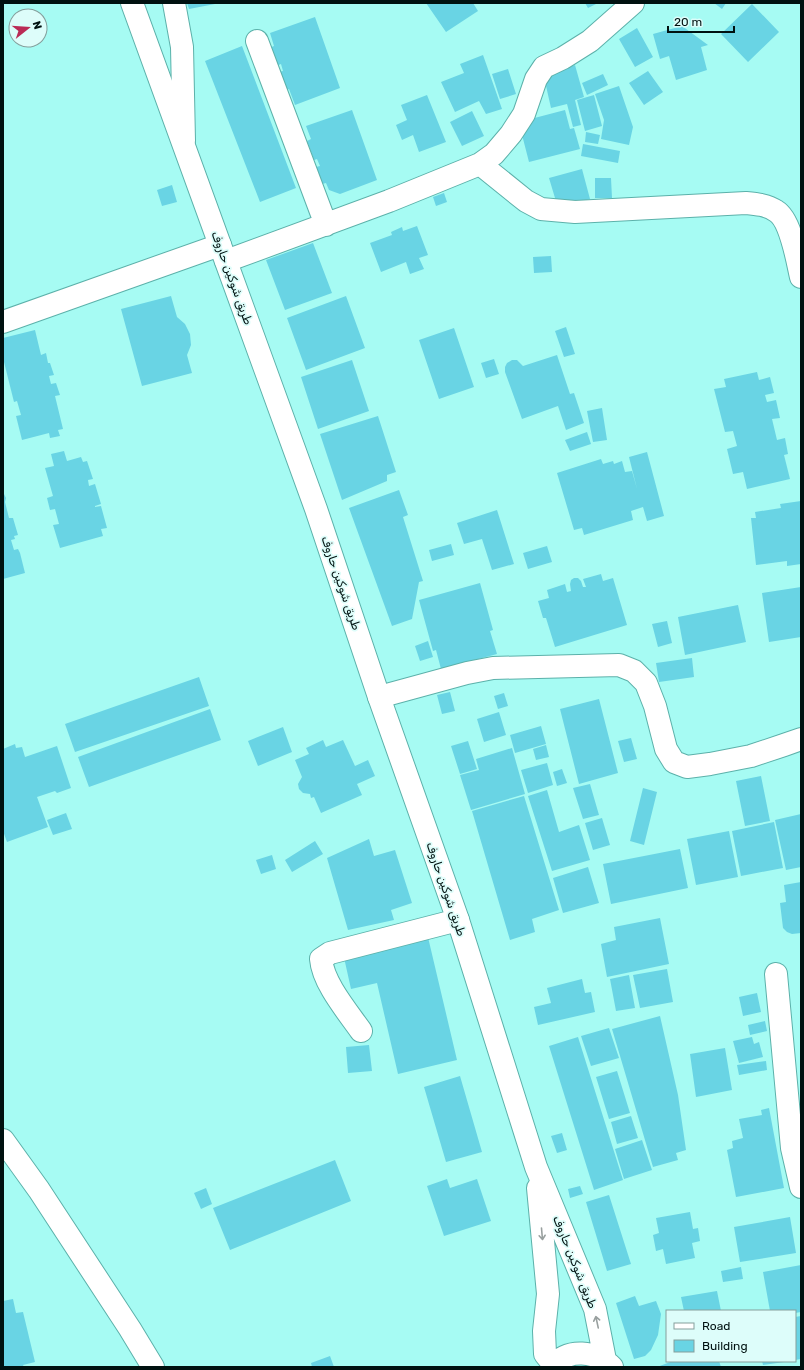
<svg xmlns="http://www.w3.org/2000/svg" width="804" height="1370" font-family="Rubik,'Noto Naskh Arabic',sans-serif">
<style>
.building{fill:#69d4e4}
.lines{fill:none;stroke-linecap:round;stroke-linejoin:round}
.minor-casing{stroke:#5cb1aa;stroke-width:24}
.major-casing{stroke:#5cb1aa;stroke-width:24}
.minor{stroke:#fff;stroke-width:22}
.major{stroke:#fff;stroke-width:22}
.oneway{stroke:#99a09f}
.labels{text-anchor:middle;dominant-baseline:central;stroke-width:3.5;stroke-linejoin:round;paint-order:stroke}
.street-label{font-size:12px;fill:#001110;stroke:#ddfdfa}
</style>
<rect width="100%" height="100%" fill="#a6fbf3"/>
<path class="building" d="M187 3H215V4L189 9Z
M426 3H473L478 11 446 32Z
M585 3H598L588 8Z
M714 3H726L722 9Z
M752 4 779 32 748 62 721 34Z
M315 17 340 88 295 105 289 89 285 91 279 72 283 71 281 64 276 66 269 48 274 46 270 33Z
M682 26 708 45 701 47 707 70 676 80 669 56 660 59 653 34Z
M637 28 653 57 635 67 619 39Z
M242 46 296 188 260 202 205 61Z
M483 55 502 109 486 114 479 101 455 112 441 82 464 73 460 64Z
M575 65 584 97 575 100 581 125 573 127 567 104 551 108 544 77Z
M508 69 516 94 500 99 492 74Z
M648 71 663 92 644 105 629 83Z
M603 74 608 85 587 95 582 83Z
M619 86 633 127 629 145 601 139 604 120 595 94Z
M427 95 446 142 419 152 413 135 402 140 396 125 407 120 401 105Z
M594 95 602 126 585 131 577 100Z
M352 110 377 180 340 194 329 190 326 183 322 184 316 167 320 166 317 159 314 160 307 141 311 139 306 126Z
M565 110 570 129 574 128 580 149 529 162 520 127 523 121Z
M472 111 484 136 462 146 450 122Z
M586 132 600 135 598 144 585 142Z
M583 144 620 151 618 163 581 156Z
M582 169 590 199 558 208 549 178Z
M595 178H611L612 198H595Z
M172 185 177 202 162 206 157 190Z
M444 193 447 202 436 206 433 197Z
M417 226 428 255 419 258 424 269 410 274 406 262 381 272 370 243 392 235 391 232 402 227 403 231Z
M313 243 332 293 285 310 266 260Z
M551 256 552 272 534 273 533 257Z
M171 296 177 317 185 324 190 334 191 345 187 355 192 373 142 386 121 309Z
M346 296 365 348 306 370 287 318Z
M566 327 575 354 564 357 555 331Z
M454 328 474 387 439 399 419 340Z
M35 330 41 355 46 353 48 363H50L54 375 49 376 51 384 56 383 60 395 55 396 63 429 58 430 60 436 50 438 49 433 22 440 16 416 21 415 17 401 14 402 3 358V338Z
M557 355 570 394 574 393 584 423 566 430 558 406 522 419 505 372V367L507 363 512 360H517L523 366Z
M494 359 499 374 486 378 481 363Z
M352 360 369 411 318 429 301 377Z
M757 372 759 380 770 377 774 393 765 395 767 402 776 400 780 418 772 419 777 440 785 438 788 454 784 455 790 479 747 489 743 472 733 474 727 449 737 446 733 431 725 432 714 389 726 387 724 379Z
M602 408 607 440 593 442 587 411Z
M378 416 396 472 387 475V481L342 500 320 434Z
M587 432 591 444 570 451 565 440Z
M64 451 67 461 81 457 83 462 87 461 93 479 88 480 89 486 95 484 101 504 95 506V507L101 506 107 528 101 529 103 536 60 548 53 525 59 524 55 509 50 510 47 498 53 496 45 468 54 466 51 454Z
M647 452 664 516 647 521 643 507 631 511 633 520 584 535 582 528 574 530 557 473 601 459 603 464 613 461 614 464 622 461 625 472 632 471 637 489 629 457Z
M399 490 408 515 403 517 423 581 419 582 412 619 392 626 349 508Z
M3 494H4L6 498 5 502 9 518H13L18 535 14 536 15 539 11 540 14 550 18 549 20 553 25 573 3 579Z
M801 501V564L787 566V561L756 565 751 518H756L755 512 781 508 780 504Z
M497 510 514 564 492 570 482 539 464 544 457 523Z
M451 544 454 555 432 561 429 550Z
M547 546 552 562 528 569 523 553Z
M601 574 603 581 613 578 627 625 555 647 546 618H543L538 601 549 598 547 590 565 584 567 592 571 591 570 584 571 580 574 578H578L581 581 583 587H586L583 579Z
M480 583 493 630 490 631 497 654 441 669 436 650 433 651 419 600Z
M801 587V637L769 642 762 593Z
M738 605 746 642 685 655 678 617Z
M667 621 672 643 658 647 652 624Z
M428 641 433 657 420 661 415 646Z
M692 658 694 677 659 682 656 663Z
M199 677 209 706 75 752 65 724Z
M450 692 455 711 442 714 437 695Z
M504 693 508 706 498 709 494 696Z
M599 699 618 773 579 784 560 709Z
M210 709 221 740 89 787 78 757Z
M499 712 506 735 484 742 477 719Z
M541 726 546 744 515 753 510 735Z
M283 727 292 752 258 766 248 741Z
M631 738 637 759 624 762 618 741Z
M323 740 326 747 343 740 355 766 368 760 375 776 357 784 362 795 321 813 314 797 311 798 310 794 303 793 299 789 298 784 302 777 295 760 309 754 306 748Z
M468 741 477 769 460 774 451 746Z
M15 744 16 748 22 747 25 757 57 746 71 788 57 793 55 791 37 797 48 827 7 842 3 831V749Z
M546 745 549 757 536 760 533 749Z
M512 748 525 794 471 810 460 775 479 770 476 759Z
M547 763 553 785 528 793 521 770Z
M562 769 567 783 557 786 553 772Z
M761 776 770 821 745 826 736 781Z
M590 784 599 815 583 819 573 788Z
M643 788 657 792 644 845 630 841Z
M547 790 559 832 579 825 590 860 552 871 528 796Z
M524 796 559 910 532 919 535 932 510 940 472 811Z
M66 813 72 829 53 835 47 820Z
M801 814V867L786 870 775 820Z
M602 818 610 845 593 850 585 823Z
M774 822 783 868 741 876 732 831Z
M729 831 738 877 696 885 687 839Z
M369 839 374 856 395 850 412 903 391 910 394 920 348 930 327 858Z
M315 841 323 854 292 872 285 860Z
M680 849 688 888 611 904 603 864Z
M272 855 276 869 261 874 256 860Z
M588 867 599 903 563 913 553 878Z
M801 882V933L792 934 787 932 783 928 780 903 786 902 784 885Z
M660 918 669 964 607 977 601 944 616 940 614 927Z
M427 933 457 1060 398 1074 377 983 351 989 343 953Z
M667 969 673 1002 640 1008 633 975Z
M629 975 635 1008 616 1011 610 979Z
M582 979 585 993 591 992 595 1012 538 1025 534 1007 551 1003 547 988Z
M757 993 761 1012 743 1016 739 997Z
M660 1016 678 1095 686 1150 676 1153 678 1160 653 1167 612 1029Z
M765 1021 767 1031 750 1035 748 1025Z
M609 1028 619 1058 591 1066 581 1036Z
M578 1037 623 1180 594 1190 549 1046Z
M752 1037 754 1044 759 1042 763 1057 739 1063 733 1041Z
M369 1045 372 1071 348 1073 346 1047Z
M725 1048 732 1090 696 1097 690 1054Z
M766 1061 767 1070 739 1075 737 1065Z
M617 1071 630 1113 609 1119 596 1077Z
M460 1076 482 1152 446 1162 424 1087Z
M769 1108 784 1188 736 1197 727 1150 733 1148 732 1141 743 1138 739 1119 762 1115 761 1110Z
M631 1116 638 1138 617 1144 611 1122Z
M562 1133 567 1150 557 1153 551 1136Z
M642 1140 652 1170 624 1179 615 1149Z
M335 1160 351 1201 230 1250 213 1208Z
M447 1179 450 1188 477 1179 491 1221 444 1236 427 1186Z
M580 1186 583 1194 570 1198 568 1189Z
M206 1188 212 1204 201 1209 194 1193Z
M609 1195 631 1264 607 1271 586 1202Z
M690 1212 693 1229 698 1228 700 1241 692 1243 695 1258 666 1264 663 1249 656 1251 653 1235 659 1233 656 1218Z
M790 1217 796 1253 740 1262 734 1227Z
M801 1265V1312L795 1313V1311H770L763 1272Z
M741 1267 743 1279 723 1282 721 1271Z
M717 1291 721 1311H684L681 1297Z
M635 1296 639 1306 656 1301 661 1314 658 1335 651 1350 645 1356 634 1359 616 1303Z
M13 1299 16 1313 23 1312 35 1362 23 1365 24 1367H3V1301Z
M801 1316V1359L795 1360V1317Z
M330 1356 334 1367H312L311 1363Z
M673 1361H719L721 1367H657Z
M762 1361H784V1362L763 1365Z"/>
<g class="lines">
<defs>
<path id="minor" d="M174 3 182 47 184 141
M257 41 326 225
M480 164 526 201 541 209 575 212 746 203C757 204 767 205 776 211 791 220 797 260 801 277
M226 261 389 201 480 164 494 154 511 134 524 114 536 79 544 67 563 58 590 41 633 3
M3 322 220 245
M379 697 467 673 493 668 619 665 634 671 646 683 655 706 666 749 674 762 687 767 710 764 751 756 784 745 801 739
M776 974 792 1148 801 1187
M361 1031C347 1011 323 983 321 959L330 953 458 920
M3 1140 39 1190 130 1329 153 1367"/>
<path id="major" d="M132 3 316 509 379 697 458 920 536 1167 595 1309 605 1360
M538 1188 548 1294 544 1331 545 1354 554 1365
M552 1367C568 1347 596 1351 612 1367"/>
</defs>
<use href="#minor" class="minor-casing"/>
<use href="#major" class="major-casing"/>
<use href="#minor" class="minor"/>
<use href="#major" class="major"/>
</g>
<defs><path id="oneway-shaft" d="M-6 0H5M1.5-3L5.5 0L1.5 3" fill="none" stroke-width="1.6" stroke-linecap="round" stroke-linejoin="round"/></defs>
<g class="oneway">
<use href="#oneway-shaft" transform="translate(542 1234) rotate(85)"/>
<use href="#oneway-shaft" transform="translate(597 1322) rotate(-102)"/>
</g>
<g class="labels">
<g class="street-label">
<text transform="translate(232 278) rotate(70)">طريق شوكين حاروف</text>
<text transform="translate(341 583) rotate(71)">طريق شوكين حاروف</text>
<text transform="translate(446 889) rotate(71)">طريق شوكين حاروف</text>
<text transform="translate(575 1262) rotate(68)">طريق شوكين حاروف</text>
</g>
</g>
<rect width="804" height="1370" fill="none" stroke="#001110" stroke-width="8"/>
<rect x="666" y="1310" width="130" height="52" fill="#ddfdfa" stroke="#859f9c"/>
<rect x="674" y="1323" width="20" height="6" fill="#ffffff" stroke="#859f9c"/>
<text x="702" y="1330" font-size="12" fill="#001110">Road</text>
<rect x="674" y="1340" width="20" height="12" fill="#69d4e4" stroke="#859f9c"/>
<text x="702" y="1350" font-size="12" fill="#001110">Building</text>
<g transform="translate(28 28) rotate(73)"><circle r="19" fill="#ddfdfa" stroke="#859f9c"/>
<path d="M0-3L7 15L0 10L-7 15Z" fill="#ba2b56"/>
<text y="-6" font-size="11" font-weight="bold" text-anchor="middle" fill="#001110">N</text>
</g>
<path d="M668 26v6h66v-6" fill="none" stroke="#001110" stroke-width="2"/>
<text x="674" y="26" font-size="12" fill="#001110" stroke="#ddfdfa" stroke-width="3" paint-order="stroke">20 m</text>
</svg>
